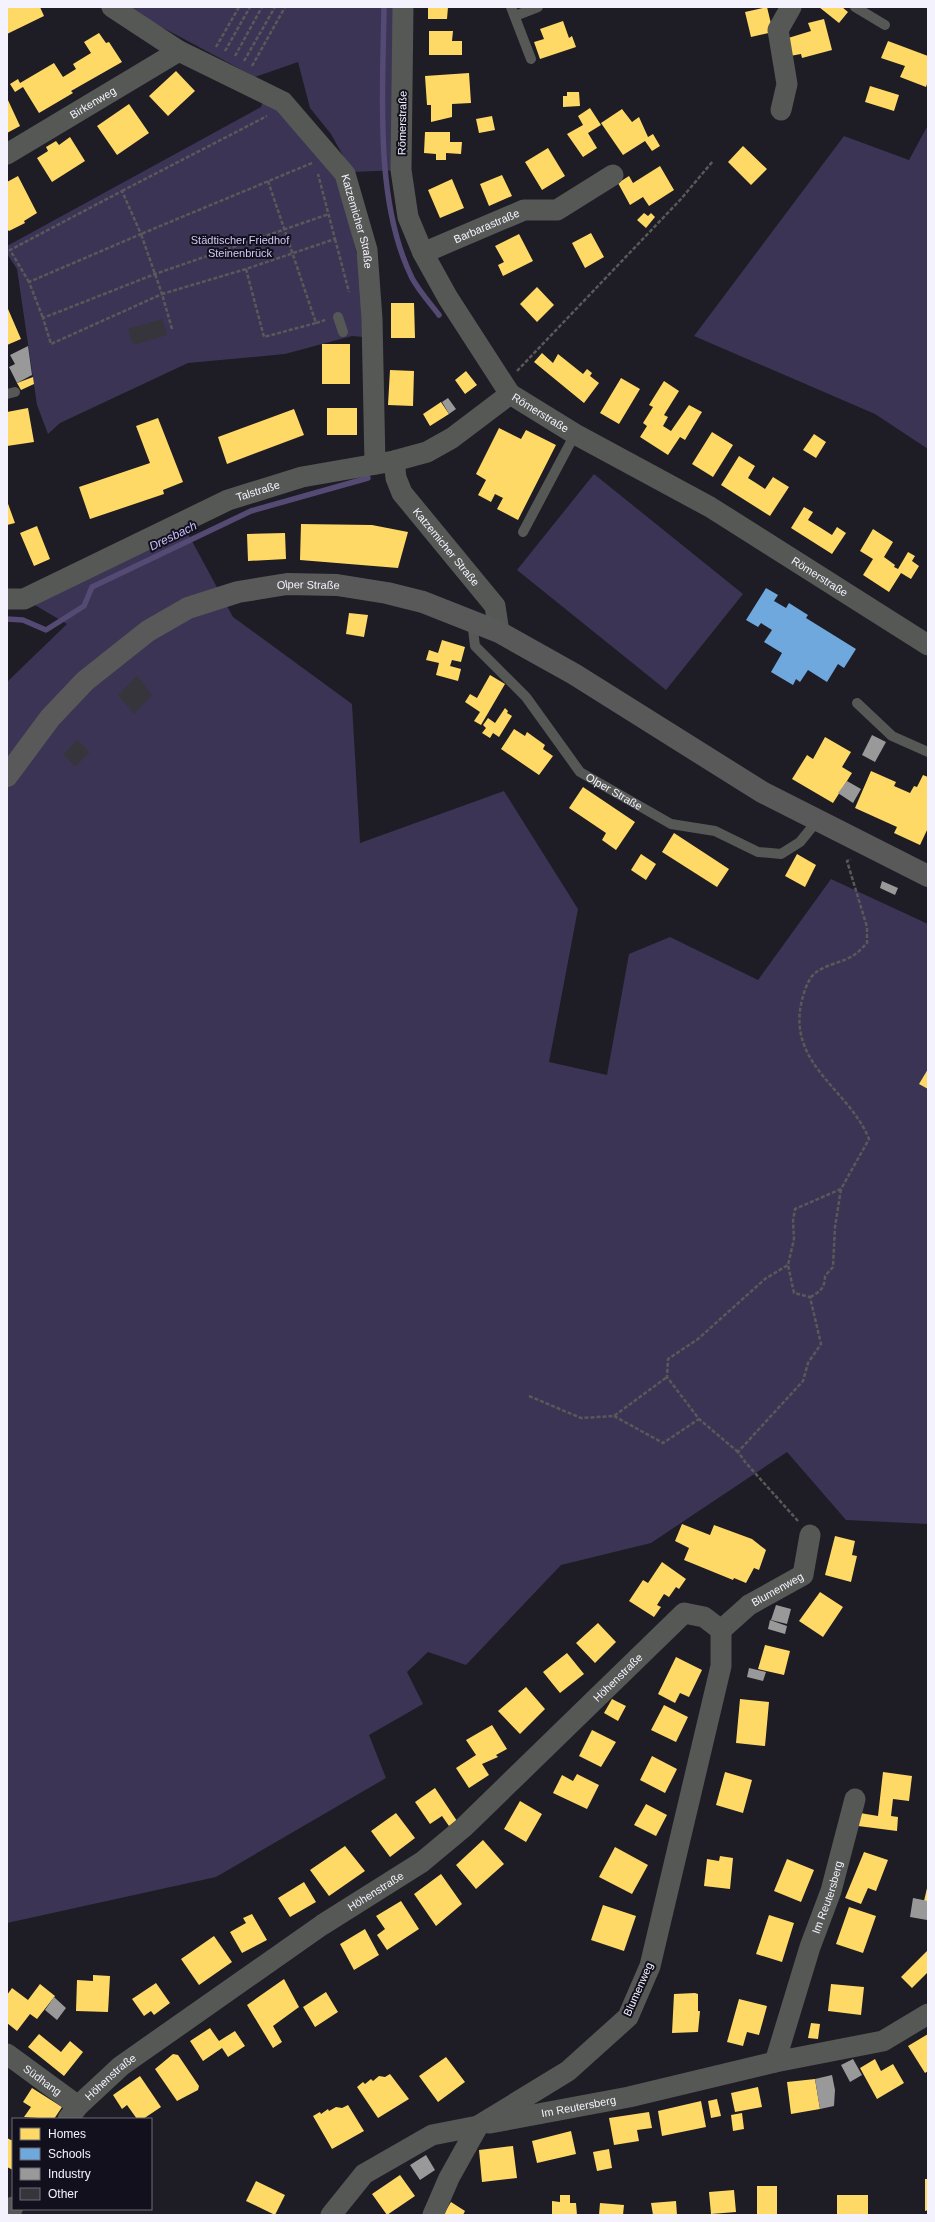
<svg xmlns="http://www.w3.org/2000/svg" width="935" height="2222" font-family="Helvetica,sans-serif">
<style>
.green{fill:#3b3454}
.homes{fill:#ffd966}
.schools{fill:#6fa8dc}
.industry{fill:#999}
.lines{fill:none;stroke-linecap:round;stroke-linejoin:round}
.stream{stroke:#544a73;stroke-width:5.5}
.building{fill:#37353c}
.path{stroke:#59595a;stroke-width:2.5;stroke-dasharray:4 2;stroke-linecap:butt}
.lane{stroke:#565856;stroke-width:10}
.street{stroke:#565856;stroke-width:21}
.secondary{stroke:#59595a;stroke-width:22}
.labels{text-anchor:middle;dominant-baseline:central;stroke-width:4;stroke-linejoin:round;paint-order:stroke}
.street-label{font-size:11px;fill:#f4f2fc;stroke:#13101d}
.park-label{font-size:11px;fill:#d1c9f5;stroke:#13101d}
.water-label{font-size:12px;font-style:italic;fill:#cabffa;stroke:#13101d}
</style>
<rect width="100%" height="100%" fill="#1e1c24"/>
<path class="green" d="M403 7 401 170 352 172 331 134 310 108 298 62 255 77 126 8Z
M263 101 285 113 339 178 360 268 363 337 352 336 285 354 188 363 60 423 48 434 37 405 17 269 7 254V246L261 107Z
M928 125V449L875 414 694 336 844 136 909 160Z
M594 474 743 594 666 690 517 570Z
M186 530 233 617 352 704 360 843 504 791 578 909 549 1062 607 1075 629 954 670 937 758 980 831 879 928 924V1524L846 1520 787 1452 651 1543 561 1565 466 1665 428 1652 407 1672 423 1704 369 1735 386 1778 216 1877 7 1923V682L67 624 33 604Z"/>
<path class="homes" d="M7 7H40L44 16 7 34Z
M428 7H448L447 19H428Z
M767 7 773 32 751 37 745 12Z
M819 7H842L848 12 839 23Z
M824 19 832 50 802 58 801 54 790 56 785 39 811 31 808 23Z
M563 21 569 38 572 36 576 47 540 59 534 42 544 39 540 29Z
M429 31H453L452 41H462V55H429Z
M99 33 106 43 109 42 122 62 71 91 73 93 39 113 23 87 15 92 10 84 18 79 20 83 54 63 63 77 76 69 73 64 91 53 84 42Z
M888 41 928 56V81L926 87 900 77 905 66 881 58Z
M176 71 195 91 168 116 149 96Z
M469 73 471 103 452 104V117L431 122V105H427L425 76Z
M870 86 899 95 894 111 865 102Z
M567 92H579L580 106 563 107V96H567Z
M7 98 20 126 7 133Z
M129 104 149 133 117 155 97 126Z
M590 108 601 125 588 133 597 148 583 157 567 134 583 125 578 116Z
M622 109 632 122 639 117 648 137 653 134 660 146 652 151 645 141 623 155 601 123Z
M492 116 495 130 479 133 476 119Z
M425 132H450V142H462L461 154 446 153V160H436V154L424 153Z
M70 137 85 161 52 182 37 158 48 151 46 147 56 141 59 145Z
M743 146 767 169 751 185 728 162Z
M548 148 565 176 542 190 525 162Z
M660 166 674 190 649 206 643 197 630 205 618 183 629 176 633 183Z
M502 175 512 196 489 206 480 184Z
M18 176 37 213 24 221 25 223 9 231 7 229V182Z
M452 179 464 208 440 218 428 190Z
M644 213 648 216 651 213 655 217 646 228 637 220Z
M591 233 604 257 585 268 572 243Z
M519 234 533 261 503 276 498 265 504 262 495 246Z
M537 287 554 305 537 322 520 304Z
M391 303H414L415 338H391Z
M8 309 21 339 7 345V310Z
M322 344H350V384H322Z
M542 353 553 363 558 354 583 374 587 369 592 373 590 376 599 383 584 403 534 362Z
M390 370 414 371 413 406 388 405Z
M466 371 477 385 465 394 455 380Z
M33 377 34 384 21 390 17 383Z
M621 378 640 389 619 424 600 413Z
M664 381 679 391 664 415 668 417 663 426 671 431 689 405 702 412 685 440 680 437 668 455 640 437 647 426 643 423 653 407 649 405Z
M441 402 449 414 430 426 423 414Z
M28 408 34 442 7 446V412Z
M327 408H357V435H327Z
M294 409 304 435 227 464 218 437Z
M158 418 183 482 163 490 164 494 90 519 79 487 150 463 136 426Z
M499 428 521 439 526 430 556 445 518 520 497 509 503 498 495 494 491 502 478 495 486 480 476 474Z
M712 432 733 445 713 477 692 464Z
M814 434 826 442 816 458 803 450Z
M739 456 755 466 748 478 756 483 765 489 773 477 789 487 770 516 721 485Z
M7 501 15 523 7 525Z
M804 507 813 512 808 520 821 528 832 535 837 527 846 533 832 554 791 528Z
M301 524 372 525 408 532 398 568 300 560Z
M37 526 50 559 34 566 20 533Z
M873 529 893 542 884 557 895 565 894 567 898 569 908 552 915 556 912 561 919 566 911 579 901 573 889 592 863 575 873 559 860 551Z
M285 533 286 559 248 561 247 534Z
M349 613 368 615 364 637 346 634Z
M442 640 465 647 461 662 452 660 450 666 461 669 458 681 436 675 439 663 426 660 429 650 438 653Z
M490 675 505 684 481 725 474 721 480 712 465 702 470 694 477 698Z
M505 708 508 711 507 713 512 716 499 737 493 733 490 738 482 733 486 728 483 725 488 718 495 723Z
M514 729 525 736 527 732 545 745 543 749 553 756 539 775 501 749Z
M825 737 851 752 842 767 852 773 833 803 792 779 807 755 813 759Z
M871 771 896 782 894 786 910 793 914 786 917 787 923 775 928 777V828L920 845 894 833 897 827 855 808Z
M583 787 635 822 616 850 602 840 606 833 569 808Z
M674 833 729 869 717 887 662 852Z
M641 854 656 864 646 880 631 870Z
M797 854 816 865 805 887 785 876Z
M928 1069V1089L919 1084Z
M682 1524 710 1535 714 1525 752 1539 766 1550 759 1570 754 1568 746 1583 734 1578 733 1580 684 1560 689 1548 675 1541Z
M835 1536 855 1541 852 1555 857 1556 851 1582 825 1575Z
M662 1562 686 1579 679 1589 676 1587 669 1597 664 1594 657 1605 661 1607 654 1617 629 1601 643 1580 648 1583Z
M820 1592 843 1607 823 1637 799 1621Z
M598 1623 616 1642 595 1663 576 1643Z
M765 1645 790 1651 784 1675 758 1669Z
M567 1653 584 1674 560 1693 543 1672Z
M676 1657 702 1670 689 1697 680 1693 675 1703 658 1694Z
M526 1687 545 1709 520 1734 498 1711Z
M612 1699 626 1706 618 1721 604 1713Z
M740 1699 769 1702 765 1746 736 1743Z
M664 1705 688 1717 676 1742 651 1730Z
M492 1725 507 1749 496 1755 498 1757 482 1764 489 1775 469 1788 456 1768 476 1755 466 1740Z
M592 1730 616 1742 601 1767 579 1756Z
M652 1756 677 1769 665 1793 640 1780Z
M725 1772 752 1780 743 1813 716 1805Z
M883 1772 912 1776 909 1801 893 1799 891 1816 898 1817 897 1831 858 1826 860 1813 878 1816Z
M577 1774 599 1785 587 1809 553 1793 562 1775 573 1781Z
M435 1788 457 1821 449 1826 442 1816 430 1824 415 1802Z
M520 1801 542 1814 526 1842 504 1829Z
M646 1804 667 1815 656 1836 634 1825Z
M396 1813 415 1838 390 1857 371 1831Z
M483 1840 504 1864 476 1889 456 1865Z
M345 1846 365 1871 329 1896 310 1870Z
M615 1847 648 1865 632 1894 599 1877Z
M864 1852 888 1860 876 1891 868 1888 861 1904 845 1898Z
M720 1856 733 1858 730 1889 704 1886 707 1859 719 1861Z
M787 1859 814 1870 801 1902 774 1891Z
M441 1874 462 1904 436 1926 414 1894Z
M304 1882 316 1902 290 1917 278 1898Z
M928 1884V1901H924Z
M401 1901 419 1929 387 1950 377 1935 385 1929 376 1916Z
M603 1905 636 1916 624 1951 591 1940Z
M849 1907 876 1916 863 1953 836 1944Z
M252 1914 267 1940 242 1953 230 1932 246 1923 243 1918Z
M769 1915 794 1923 782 1962 756 1954Z
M365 1929 379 1955 354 1970 340 1944Z
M214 1936 232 1962 199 1985 181 1959Z
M928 1950V1972L912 1988 901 1977Z
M93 1975 110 1976 108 2012 76 2011 77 1980 93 1981Z
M284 1979 299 2007 273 2026 282 2042 273 2048 247 2005Z
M156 1983 170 2003 154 2015 151 2011 144 2016 132 1999Z
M40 1984 55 1996 37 2019 30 2014 17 2031 7 2023V1995L12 1988 28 2000Z
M831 1984 864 1987 861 2015 828 2011Z
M326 1992 338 2012 315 2027 303 2007Z
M695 1993 698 1994V2011H700L698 2032 672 2033 674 1994Z
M739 1999 767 2006 759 2035 747 2032 743 2046 727 2042Z
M811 2023 820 2024 818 2039 808 2038Z
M210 2028 219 2041 235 2031 245 2046 228 2057 222 2048 203 2061 190 2041Z
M39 2034 61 2052 70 2041 83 2052 64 2076 28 2047Z
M928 2034V2071L925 2073 908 2046Z
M173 2054 178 2055 199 2086 198 2090 177 2101 155 2069Z
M446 2057 465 2082 438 2102 419 2076Z
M875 2059 881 2071 893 2064 904 2083 877 2099 860 2068Z
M390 2074 409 2099 378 2118 357 2087 363 2082 365 2084 371 2079 373 2081 379 2076 385 2077Z
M140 2076 161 2107 143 2119H137L127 2105 122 2109 113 2095Z
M815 2079 820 2109 791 2114 787 2082Z
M758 2087 762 2107 735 2112 731 2093Z
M32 2088 62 2107 54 2119 24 2117 31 2107 23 2102Z
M717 2099 721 2116 711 2118 708 2101Z
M701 2101 706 2127 662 2136 658 2111Z
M348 2105 364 2131 332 2149 313 2116 320 2112 321 2114 328 2109 329 2111 336 2107 342 2108Z
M649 2112 652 2128 637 2130 639 2141 614 2145 609 2118Z
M742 2113 744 2129 733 2131 731 2115Z
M571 2131 576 2154 537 2163 532 2141Z
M7 2138 13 2141V2170L7 2167Z
M513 2146 517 2178 482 2182 479 2150Z
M609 2149 612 2168 597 2171 593 2152Z
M400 2175 415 2196 387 2215 372 2194Z
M925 2179H928V2210L925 2211Z
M256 2181 285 2195 275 2215 246 2201Z
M757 2186H777V2215H757Z
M734 2190 736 2212 711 2214 709 2192Z
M560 2195H570V2203H576L577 2215H552V2201L560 2202Z
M837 2195H868V2215H837Z
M676 2201 677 2215H653L651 2203Z
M451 2202 465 2211 463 2215H443Z
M600 2203 624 2205 623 2215H599Z"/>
<path class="schools" d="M766 588 778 595 774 601 786 608 789 603 808 615 806 618 856 649 844 668 838 664 827 682 808 670 800 682 796 679 793 685 771 672 782 653 764 642 772 630 761 623 758 627 746 620Z"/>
<path class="industry" d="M28 346 32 375 17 383 9 367 15 364 10 355Z
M448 398 456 409 449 414 442 402Z
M872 735 886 742 875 762 862 755Z
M847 781 861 789 853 803 838 793Z
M882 881 898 888 895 895 880 888Z
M776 1605 791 1609 787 1624 771 1620Z
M770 1620 787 1626 785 1634 768 1629Z
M749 1668 766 1672 763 1681 747 1677Z
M913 1898 928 1901 927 1920 910 1917Z
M54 1997 66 2008 57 2020 45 2010Z
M853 2059 862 2075 850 2082 841 2065Z
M832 2075 835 2090 834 2106 820 2109 815 2079Z
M426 2155 435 2170 420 2180 410 2165Z"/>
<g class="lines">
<path class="stream" d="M384 7C383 91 374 201 412 278 419 291 430 303 439 315
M7 619 23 620 46 630 84 606 92 587 251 511 368 478"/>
</g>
<path class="building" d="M162 319 167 335 133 345 128 329Z
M137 675 152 695 134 714 118 695Z
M77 740 90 752 75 767 63 754Z"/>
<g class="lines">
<path class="path" d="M216 47 239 7
M225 51 250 7
M235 56 262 7
M244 61 275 7
M252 66 285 7
M312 163 141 234 162 294 51 344 43 318 155 274 329 214
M268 181 316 323 325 320
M122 191 267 116
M335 239 349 292
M246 269 264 337 316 323
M29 282 10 250 122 191 141 234 29 282 43 318
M172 329 162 294 246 269 335 239 318 174
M517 371 681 199 713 161
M810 1297C820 1292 825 1288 825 1276L833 1267 835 1227 841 1189
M529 1396 581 1418 614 1416 667 1377
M614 1416 663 1443 699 1419
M738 1452 699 1419 667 1377 668 1359 698 1339 765 1279 788 1265
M798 1521 746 1463 738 1452 803 1381 808 1363 821 1344 810 1297 794 1293 788 1265 794 1239 793 1221 795 1209 841 1189 869 1139C849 1089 786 1064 802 1000 804 992 808 979 815 973 826 964 842 963 854 955 859 952 863 947 867 943V927L847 861 851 859"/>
<g class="lane">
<path d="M511 7 531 59"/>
<path d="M855 7 885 25"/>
<path d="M515 16 538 7"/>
<path d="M338 317 343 332"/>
<path d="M7 394 15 392"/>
<path d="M523 532 575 434"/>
<path id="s1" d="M472 621 475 646 526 697 580 772 671 824 715 831 758 852 781 854 800 842 817 821"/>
<path d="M857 703 892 736 928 752"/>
</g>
<g class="street">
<path id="s2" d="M112 7 179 51 283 102 345 174 367 250 372 319 375 464"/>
<path id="s3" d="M403 7 401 170 408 217 423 253 448 298 510 394 575 434 710 507 928 645"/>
<path d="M781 110 787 84 778 30 791 7"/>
<path id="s4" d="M7 154 179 51"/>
<path id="s5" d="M423 253 524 210H557L613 175"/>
<path id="s6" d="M394 461 396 478 402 493 495 606 499 632"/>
<path id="s7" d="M7 599H24L228 500 302 477 394 461 427 452 452 438 510 394"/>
<path id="s8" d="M721 1630 749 1605 803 1575 810 1535"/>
<path id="s9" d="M7 2054 78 2106"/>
<path id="s10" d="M775 2062 810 1947 831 1891 855 1799"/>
<path id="s11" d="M68 2119 78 2106 121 2066 322 1925 422 1862 464 1827 684 1613 704 1617 721 1630V1666L650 1966 628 2017 568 2071 478 2126 432 2135 364 2174 331 2215"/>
<path id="s12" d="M490 2123 629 2097 775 2062 883 2041 928 2014"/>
<path d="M9 2215 13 2207"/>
<path d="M433 2215 449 2178 478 2126"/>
</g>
<path class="secondary" id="s13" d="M7 776 50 718 85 681 148 631 188 608 238 592 287 584 337 585 387 593 423 602 499 632 574 674 762 792 928 876"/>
</g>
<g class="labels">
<g class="street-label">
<text stroke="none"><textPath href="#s4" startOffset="100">Birkenweg</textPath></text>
<text transform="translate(402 123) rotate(-89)">Römerstraße</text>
<text stroke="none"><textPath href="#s2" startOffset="340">Katzemicher Straße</textPath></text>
<text stroke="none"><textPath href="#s5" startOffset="69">Barbarastraße</textPath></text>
<text stroke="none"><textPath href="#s3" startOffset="451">Römerstraße</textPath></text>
<text stroke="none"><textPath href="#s7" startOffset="275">Talstraße</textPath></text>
<text stroke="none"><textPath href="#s6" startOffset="103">Katzemicher Straße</textPath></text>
<text stroke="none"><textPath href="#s3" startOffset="775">Römerstraße</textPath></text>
<text stroke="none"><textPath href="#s13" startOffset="373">Olper Straße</textPath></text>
<text stroke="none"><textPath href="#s1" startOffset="229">Olper Straße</textPath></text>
<text stroke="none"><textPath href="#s8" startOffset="70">Blumenweg</textPath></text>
<text stroke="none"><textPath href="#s11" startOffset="708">Höhenstraße</textPath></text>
<text stroke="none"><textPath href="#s11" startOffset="384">Höhenstraße</textPath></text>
<text stroke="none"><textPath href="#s10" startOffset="173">Im Reutersberg</textPath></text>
<text transform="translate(638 1989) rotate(-66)">Blumenweg</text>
<text stroke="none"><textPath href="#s11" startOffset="60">Höhenstraße</textPath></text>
<text stroke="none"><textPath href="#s9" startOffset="44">Südhang</textPath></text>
<text stroke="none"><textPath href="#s12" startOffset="90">Im Reutersberg</textPath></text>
</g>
<g class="park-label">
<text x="240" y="240">Städtischer Friedhof<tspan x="240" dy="13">Steinenbrück</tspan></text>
</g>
<g class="water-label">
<text transform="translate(173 536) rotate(-26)">Dresbach</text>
</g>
</g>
<rect width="935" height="2222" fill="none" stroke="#f4f2fc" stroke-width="16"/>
<rect x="12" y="2118" width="140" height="92" fill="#13101d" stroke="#6d6a76"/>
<rect x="20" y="2128" width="20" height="12" fill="#ffd966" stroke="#6d6a76"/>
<text x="48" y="2138" font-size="12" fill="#f4f2fc">Homes</text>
<rect x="20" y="2148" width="20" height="12" fill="#6fa8dc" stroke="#6d6a76"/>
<text x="48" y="2158" font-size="12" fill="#f4f2fc">Schools</text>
<rect x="20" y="2168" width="20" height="12" fill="#999999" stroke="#6d6a76"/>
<text x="48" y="2178" font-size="12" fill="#f4f2fc">Industry</text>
<rect x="20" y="2188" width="20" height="12" fill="#37353c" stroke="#6d6a76"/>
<text x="48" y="2198" font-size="12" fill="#f4f2fc">Other</text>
</svg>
